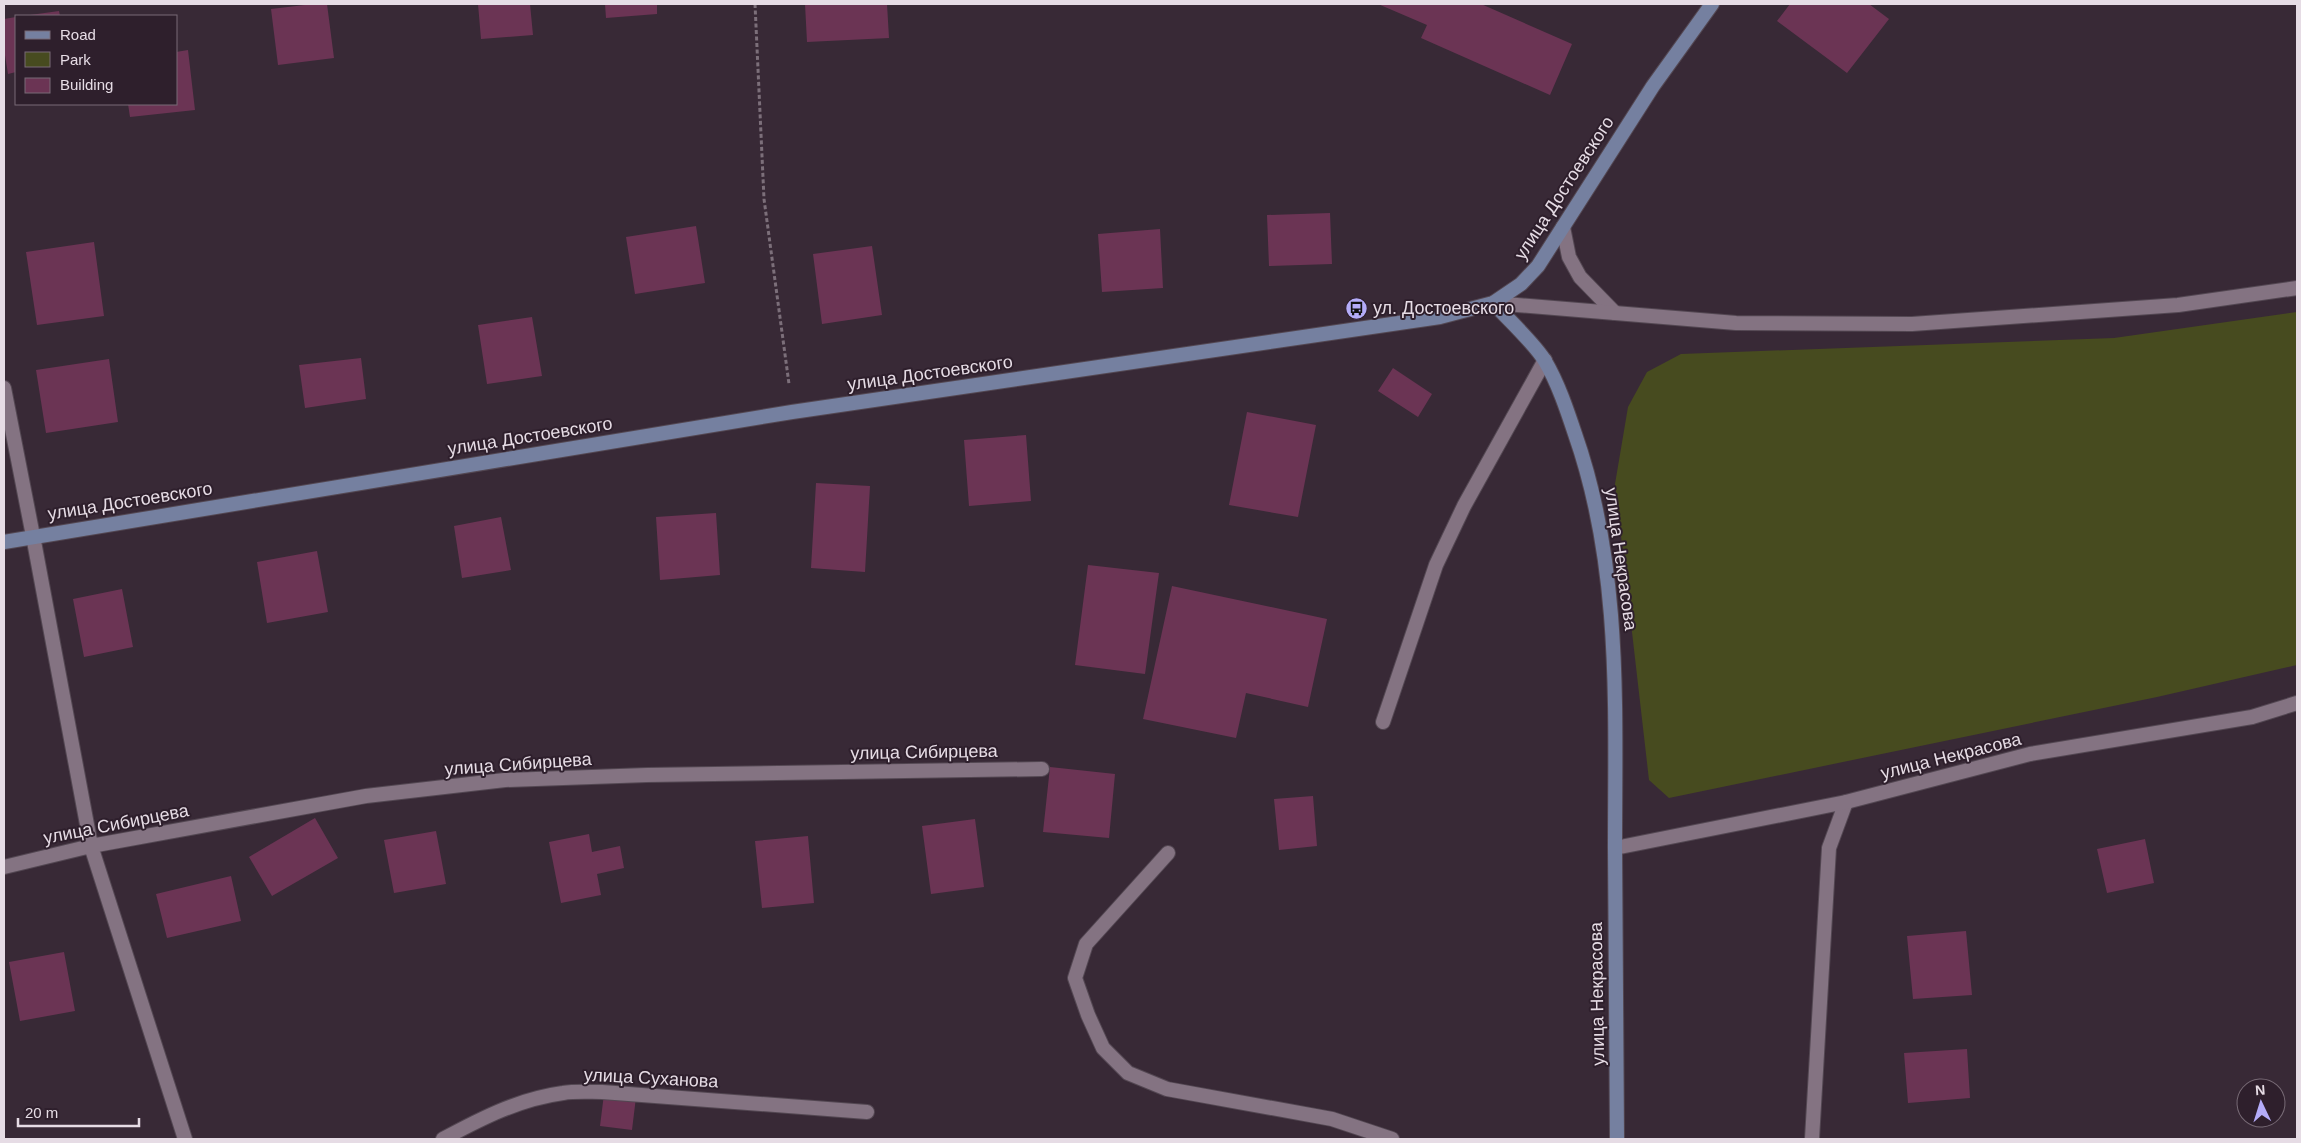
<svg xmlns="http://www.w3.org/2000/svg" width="2301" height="1143" font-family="Helvetica,sans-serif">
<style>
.green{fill:#474b1f}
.building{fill:#6b3454}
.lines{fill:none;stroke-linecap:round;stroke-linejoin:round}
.service-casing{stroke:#534752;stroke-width:16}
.minor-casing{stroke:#534752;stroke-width:16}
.secondary-casing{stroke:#534752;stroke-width:16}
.path{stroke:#7c6f7a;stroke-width:3;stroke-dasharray:4 2.5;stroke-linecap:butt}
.service{stroke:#847382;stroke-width:14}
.minor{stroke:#847382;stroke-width:14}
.secondary{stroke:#7580a0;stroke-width:14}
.labels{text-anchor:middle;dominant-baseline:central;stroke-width:4;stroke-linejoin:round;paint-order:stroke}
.street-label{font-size:18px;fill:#e6dce5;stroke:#2e1f2c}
.poi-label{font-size:18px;fill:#e6dce5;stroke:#2e1f2c;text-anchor:start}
</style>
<rect width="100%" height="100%" fill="#382936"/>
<path class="green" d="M2297 312V665L2157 697 1669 798 1649 780 1615 484 1628 407 1647 372 1681 354 2114 338Z"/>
<path class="building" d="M313 4H327L334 58 278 65 271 9Z
M478 4H530L533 35 481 39Z
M605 4H657V14L606 18Z
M805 4H887L889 38 807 42Z
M1378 4H1481L1572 44 1550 95 1421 38 1427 25Z
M1790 4H1869L1889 19 1847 73 1777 21Z
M59 11 60 16H30V15Z
M16 17V72L8 74 4 49V19Z
M188 50 195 110 130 117 128 104H176V52Z
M1330 213 1332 264 1269 266 1267 215Z
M696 226 705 283 635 294 626 237Z
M1160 229 1163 288 1102 292 1098 234Z
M94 242 104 316 37 325 26 252Z
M872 246 882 315 822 324 813 254Z
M532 317 542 376 487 384 478 325Z
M361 358 366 399 305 408 299 365Z
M109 359 118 422 46 433 36 370Z
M1393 368 1432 394 1418 417 1378 391Z
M1247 412 1316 425 1298 517 1229 505Z
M1026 435 1031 501 969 506 964 440Z
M816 483 870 486 865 572 811 568Z
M716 513 720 575 660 580 656 517Z
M501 517 511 570 462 578 454 526Z
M317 551 328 612 267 623 257 562Z
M1088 565 1159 573 1145 674 1075 665Z
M1172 586 1327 619 1308 707 1246 693 1236 738 1143 719Z
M122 589 133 647 84 657 73 599Z
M1050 767 1115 774 1109 838 1043 832Z
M1313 796 1317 846 1279 850 1274 799Z
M315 818 338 858 272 896 249 857Z
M975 819 984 887 931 894 922 826Z
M436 831 446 884 394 893 384 840Z
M589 834 592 852 620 846 624 868 597 874 601 895 561 903 549 842Z
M808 836 814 903 762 908 755 841Z
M2145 839 2154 883 2107 893 2097 849Z
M231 876 241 921 167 938 156 894Z
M1966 931 1972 995 1913 999 1907 936Z
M64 952 75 1011 20 1021 9 962Z
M1967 1049 1970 1098 1908 1103 1904 1053Z
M604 1094 636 1097 632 1130 600 1126Z"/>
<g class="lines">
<defs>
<path id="service" d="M1563 227 1569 257 1580 277 1615 313
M4 388 33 536
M1383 722 1436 565 1464 506 1545 360
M1168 853 1086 944 1075 978 1088 1015 1103 1048 1128 1073 1167 1089 1332 1119 1392 1139
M443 1139C482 1118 519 1099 563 1093 575 1091 589 1092 602 1092L867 1112
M1812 1139 1829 848 1846 802"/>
<path id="minor" d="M1493 303 1736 323 1912 324 2178 305 2297 288
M33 536 91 846 185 1139
M1615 848 1846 802 2030 754 2252 717 2297 703
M4 867 91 846 366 796 505 780 647 775 1042 769"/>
<path id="secondary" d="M1493 303C1508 319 1535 344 1545 361 1558 383 1567 410 1575 434 1622 568 1615 708 1615 848 1615 945 1616 1042 1617 1139
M4 542 792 412 1440 317 1493 303 1521 284 1538 266 1653 86 1712 4"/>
</defs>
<use href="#service" class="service-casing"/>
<use href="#minor" class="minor-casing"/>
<use href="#secondary" class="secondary-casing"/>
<path class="path" d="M755 4 764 199 789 384"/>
<use href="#service" class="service"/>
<use href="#minor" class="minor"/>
<use href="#secondary" class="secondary"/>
</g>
<defs>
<symbol id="bus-disc" viewBox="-11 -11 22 22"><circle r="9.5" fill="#b4acf9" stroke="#2e1f2c"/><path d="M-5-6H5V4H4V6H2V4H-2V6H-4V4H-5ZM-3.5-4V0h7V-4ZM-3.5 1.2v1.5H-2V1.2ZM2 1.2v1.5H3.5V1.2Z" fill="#111"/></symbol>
</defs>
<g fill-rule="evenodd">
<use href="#bus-disc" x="1344" y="296" width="25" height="25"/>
</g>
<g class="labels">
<g class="street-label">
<text transform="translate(1564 188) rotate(-57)">улица Достоевского</text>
<text transform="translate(930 373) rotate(-8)">улица Достоевского</text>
<text transform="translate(530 436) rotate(-9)">улица Достоевского</text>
<text transform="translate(130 501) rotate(-9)">улица Достоевского</text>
<text transform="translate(1621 559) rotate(82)">улица Некрасова</text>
<text transform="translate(924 752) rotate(-1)">улица Сибирцева</text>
<text transform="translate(1951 756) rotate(-14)">улица Некрасова</text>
<text transform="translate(518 764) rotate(-4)">улица Сибирцева</text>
<text transform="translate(116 824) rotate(-11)">улица Сибирцева</text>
<text transform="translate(1597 994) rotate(-91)">улица Некрасова</text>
<text transform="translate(651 1078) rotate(3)">улица Суханова</text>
</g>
<g class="poi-label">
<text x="1373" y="308">ул. Достоевского</text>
</g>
</g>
<rect width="2301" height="1143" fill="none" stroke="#e6dce5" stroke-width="10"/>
<rect x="15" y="15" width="162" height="90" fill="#2e1f2c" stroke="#786b76"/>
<rect x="25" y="31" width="25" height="8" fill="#7580a0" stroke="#786b76"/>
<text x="60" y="40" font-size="15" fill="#e6dce5">Road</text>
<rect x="25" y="52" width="25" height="15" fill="#474b1f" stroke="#786b76"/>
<text x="60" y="65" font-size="15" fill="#e6dce5">Park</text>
<rect x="25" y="78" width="25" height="15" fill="#6b3454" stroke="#786b76"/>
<text x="60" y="90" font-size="15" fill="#e6dce5">Building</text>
<g transform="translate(2261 1103) rotate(356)"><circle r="24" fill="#2e1f2c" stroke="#786b76"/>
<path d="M0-4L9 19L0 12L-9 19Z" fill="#b4acf9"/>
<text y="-8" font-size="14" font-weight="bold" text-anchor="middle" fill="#e6dce5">N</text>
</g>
<path d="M18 1118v8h121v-8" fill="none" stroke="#e6dce5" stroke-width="2.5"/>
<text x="25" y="1118" font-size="15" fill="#e6dce5" stroke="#2e1f2c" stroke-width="4" paint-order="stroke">20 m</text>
</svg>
